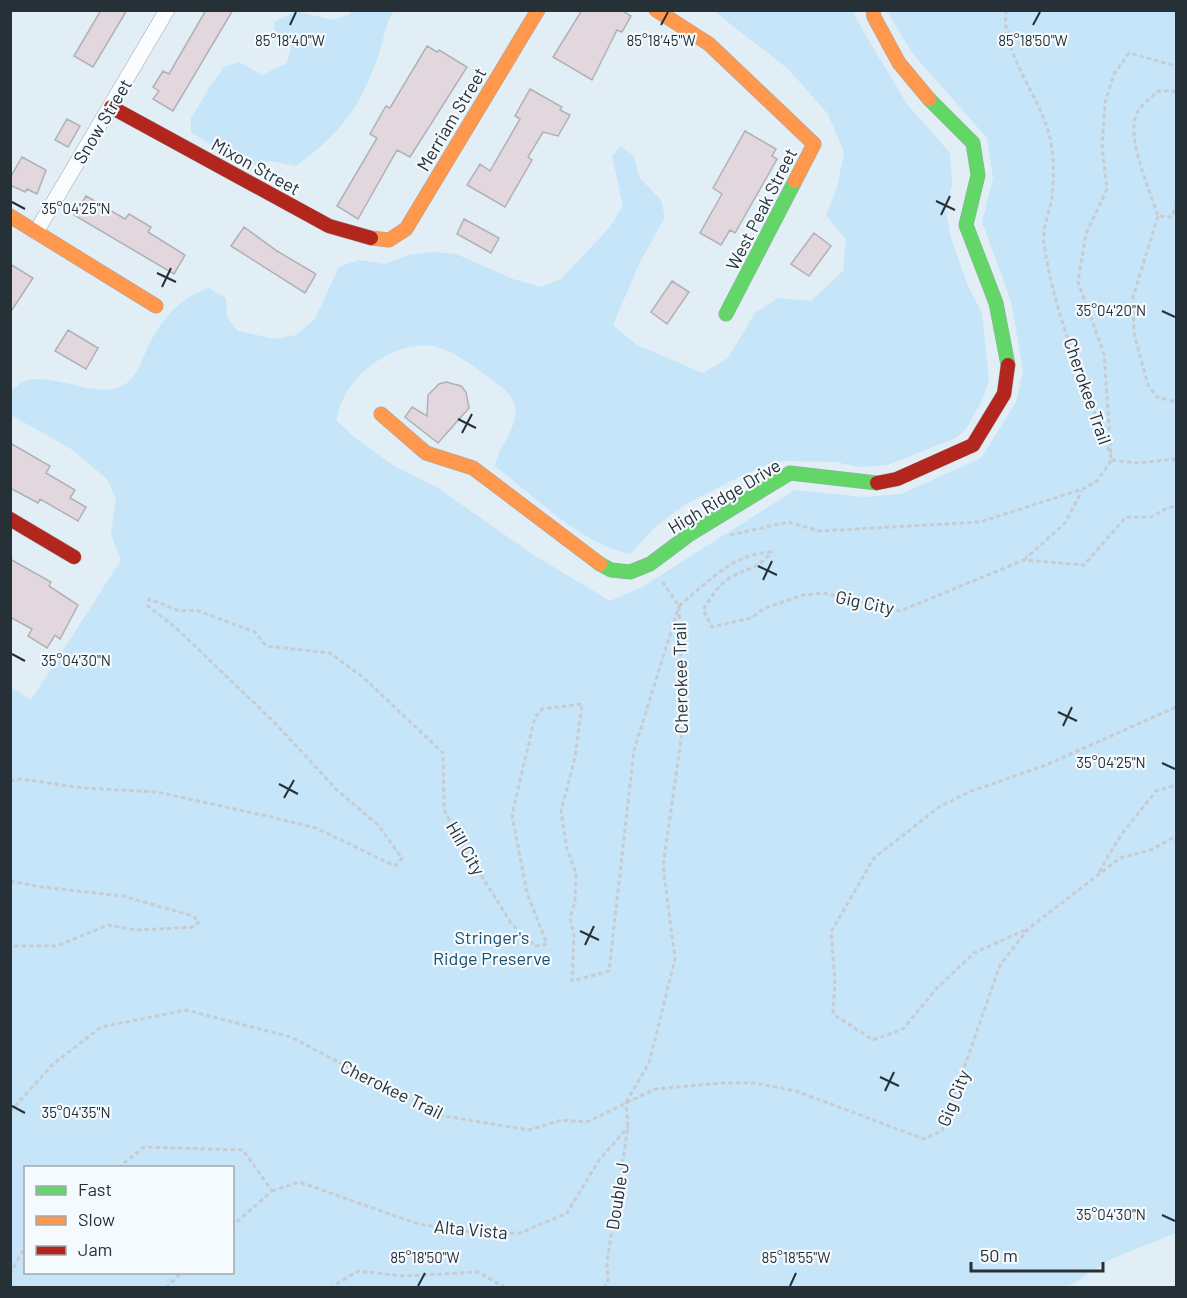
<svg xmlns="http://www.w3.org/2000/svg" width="1187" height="1298" font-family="Barlow,sans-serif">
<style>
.green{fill:#c6e5f9;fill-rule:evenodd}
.building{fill:#e1d7dc;stroke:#b1b1b5;stroke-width:1.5}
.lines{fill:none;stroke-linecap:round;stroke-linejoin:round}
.street-casing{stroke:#9ea8af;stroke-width:16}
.fast-casing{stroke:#9ea8af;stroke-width:15}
.slow-casing{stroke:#9ea8af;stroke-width:15}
.jam-casing{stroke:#9ea8af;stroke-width:15}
.path{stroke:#c7ccd0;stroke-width:3;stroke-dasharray:4.5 3;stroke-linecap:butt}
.street{stroke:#fafcfe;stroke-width:15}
.fast{stroke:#63d668;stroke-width:14}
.slow{stroke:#ff974d;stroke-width:14}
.jam{stroke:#b3261e;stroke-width:14}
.ticks{fill:none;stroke:#253037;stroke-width:2}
.labels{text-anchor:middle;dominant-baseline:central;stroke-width:4.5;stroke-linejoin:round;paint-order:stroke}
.street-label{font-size:18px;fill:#253037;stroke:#f4fafd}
.park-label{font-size:18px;fill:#19506f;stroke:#f4fafd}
.ticks-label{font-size:15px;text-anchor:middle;fill:#253037;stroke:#f4fafd;stroke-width:4.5;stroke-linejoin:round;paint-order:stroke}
</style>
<rect width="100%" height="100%" fill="#e1eef6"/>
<path class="green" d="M296 11 332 20 349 15 351 11H394C385 24 384 39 379 54 359 109 343 131 296 166L270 161 251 166 230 157 191 132V118L211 85 224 67 239 62 262 75 287 63 291 48 275 33 274 22Z
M714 11H853L863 31 907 104 950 153 952 184 946 212 951 238 968 286 982 313 989 381 982 401 966 429 956 438 888 465 858 467 836 462 786 461 773 462 737 478 684 505 654 528 630 554C581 544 534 496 495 466 498 445 519 429 515 406 513 394 497 384 488 377 471 365 452 349 432 346 389 341 341 380 337 421L355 438 396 467 438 488 532 554 610 601 642 587 795 490 864 497 901 494 981 458 1016 402 1023 371 1011 301 982 222 993 178 987 138 913 54 887 11H1176V1233L1109 1260 1066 1288 11 1287V687L31 700 121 560 111 534 116 499 107 479 71 449 11 415V393C33 357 92 404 124 385 139 376 142 357 150 343 163 317 182 297 209 288L226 298 227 317 238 331 274 339 296 335 315 319 339 267 359 260 385 264 408 255 432 252 456 254 513 279 541 287 561 279 610 227 623 206 612 156 621 146 634 156 639 177 661 200 665 217 640 262 613 325 637 345 703 373 728 358 755 313 778 298 811 301 843 271 846 240 826 215 837 188 844 152 828 114 788 69ZM26 1168H232V1272H26Z"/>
<path class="building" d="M101 10H127L93 67 74 56Z
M206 10H233L173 111 153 99 159 91 153 87 163 71 169 74Z
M582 10H621L631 16 622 32 617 30 592 80 553 57Z
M427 46 437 52 439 50 467 67 410 157 397 150 358 219 337 206 377 138 370 134 386 106 390 108Z
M530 89 562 107 560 110 570 115 558 136 543 132 528 157 532 160 505 207 467 185 480 164 490 171 520 119 515 116Z
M67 119 80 126 68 147 55 140Z
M745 131 776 149 772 156 777 159 735 233 730 230 721 245 700 233 722 194 713 188Z
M22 157 46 170 37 194 27 189 25 192 10 185V178Z
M86 196 125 219 129 214 151 227 148 232 185 255 174 274 74 215Z
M464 219 499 238 491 253 457 234Z
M244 227 277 251 316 274 305 293 231 246Z
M814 233 831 246 809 276 791 264Z
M10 264 33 278 10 313Z
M672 281 689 292 667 324 651 312Z
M68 330 98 348 86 369 55 351Z
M446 382 461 386 466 392 469 408 438 443 405 417 412 407 427 416 428 395 439 384Z
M10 443 50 466 46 473 75 490 70 498 86 507 78 521 40 499 38 503 10 488Z
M10 559 51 582 49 586 78 605 60 639 55 635 47 648 28 636 32 629 10 617Z"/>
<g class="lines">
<defs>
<path id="street" d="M36 232 167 10"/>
<path id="fast" d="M929 99 973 143 978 175 966 225 996 303 1008 365
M726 314 795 181
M600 564 611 570 630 572 650 564 690 534 790 473 877 483"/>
<path id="slow" d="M656 10 709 44 814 144 795 181
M873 10 874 17 899 63 929 99
M10 216 156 306
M371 238 389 240 406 229 538 10
M381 414 426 453 473 468 600 564"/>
<path id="jam" d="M111 107 329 226 371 238
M877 483 897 479 973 445 1004 394 1008 365
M10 519 74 557"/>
</defs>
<use href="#street" class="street-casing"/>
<use href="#fast" class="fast-casing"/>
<use href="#slow" class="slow-casing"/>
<use href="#jam" class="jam-casing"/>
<path class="path" d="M1176 91H1158C1152 97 1142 104 1138 111 1124 135 1150 190 1158 216L1172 217 1176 205
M1158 216 1133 297 1134 333 1148 385 1157 397 1176 402
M1111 453 1104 354 1078 282 1086 234 1107 189 1102 148 1105 103 1114 74 1129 53 1176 66
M1112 460 1137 463 1176 459
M730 535 788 522 820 531 980 522 1083 489 1097 481 1112 460C1088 390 1053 315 1044 242 1042 228 1050 212 1052 197 1054 181 1054 159 1051 143 1043 97 1001 57 1006 10
M1024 560 1065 523 1082 491
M679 606C708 582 732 554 771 552 760 568 747 568 731 577 718 585 711 597 703 610L712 627 751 618 765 608 803 595 823 593 900 611 1024 560 1084 565 1126 517H1151L1169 507H1176
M10 781 21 779 83 788 157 792 271 817 316 828 395 866 402 858 378 825 338 791 273 721 175 627 148 606 149 599 180 611 196 610 255 632 266 646 330 653 364 678 443 753 444 809 458 838 511 923 535 946 547 944 527 893 512 815 535 717 542 709 582 704 575 758 561 811 567 849 576 873 575 902 570 918 574 935 572 981 609 971 634 750 679 606
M1099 872 1121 835 1156 791 1176 785
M10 881 41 887 123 896 193 916 199 922 194 927 137 930 108 925 57 946H10
M1025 930 974 953 937 988 903 1029 873 1040 833 1014 835 981 831 932 874 858 939 807 969 792 1046 765 1176 707
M626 1102 649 1063 675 959 663 866 683 726 679 606 662 581
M10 1112 52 1065 101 1027 186 1010 291 1037 438 1115 529 1130 562 1120 587 1122 655 1089 722 1083H754L796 1091 924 1139 942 1131 1000 965 1028 929 1120 858 1151 850 1176 836
M118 1168 144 1147 243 1150 272 1191 232 1226
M272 1191 299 1182 418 1224 484 1234 520 1233 567 1213 599 1160 628 1127
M10 1274 26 1245
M166 1288 182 1272
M330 1288 358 1271 404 1276 478 1272 506 1288
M603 1288 608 1282 607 1261 628 1127 626 1102"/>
<use href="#street" class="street"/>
<use href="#fast" class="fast"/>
<use href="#slow" class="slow"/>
<use href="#jam" class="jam"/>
</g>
<path class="ticks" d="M290 25 296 12M661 25 668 12M1033 25 1040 12M936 201 955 210M12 202 25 209M941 215 950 196M157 273 176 282M162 287 171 268M1162 311 1175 317M458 419 476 428M462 433 472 414M758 566 777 575M763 580 772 561M12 654 25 661M1058 712 1077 721M1063 726 1072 707M1162 763 1175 769M279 784 298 794M284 798 294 780M580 931 599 940M585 945 594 926M880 1077 899 1086M885 1091 894 1072M12 1106 25 1113M1162 1215 1175 1221M418 1286 425 1273M790 1286 796 1273"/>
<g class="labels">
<g class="street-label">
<text transform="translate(451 119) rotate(-59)">Merriam Street</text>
<text transform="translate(102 121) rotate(-59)">Snow Street</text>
<text transform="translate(256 166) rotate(29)">Mixon Street</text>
<text transform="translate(761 209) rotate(-63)">West Peak Street</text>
<text transform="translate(1088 391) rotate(71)">Cherokee Trail</text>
<text transform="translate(724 496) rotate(-31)">High Ridge Drive</text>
<text transform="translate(865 602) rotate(12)">Gig City</text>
<text transform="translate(680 678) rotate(-91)">Cherokee Trail</text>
<text transform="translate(466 848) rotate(60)">Hill City</text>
<text transform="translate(392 1089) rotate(26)">Cherokee Trail</text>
<text transform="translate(953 1098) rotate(-68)">Gig City</text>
<text transform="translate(617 1196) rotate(-81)">Double J</text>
<text transform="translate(471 1229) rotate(5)">Alta Vista</text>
</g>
<g class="park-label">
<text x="492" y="937">Stringer's<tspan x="492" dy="21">Ridge Preserve</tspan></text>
</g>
</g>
<g class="ticks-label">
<text x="290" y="46">85°18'40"W</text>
<text x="661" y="46">85°18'45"W</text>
<text x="1033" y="46">85°18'50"W</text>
<text x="76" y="214">35°04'25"N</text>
<text x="1111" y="316">35°04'20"N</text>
<text x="76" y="666">35°04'30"N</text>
<text x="1111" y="768">35°04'25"N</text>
<text x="76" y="1118">35°04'35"N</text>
<text x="1111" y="1220">35°04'30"N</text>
<text x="425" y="1263">85°18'50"W</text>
<text x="796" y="1263">85°18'55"W</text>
</g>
<rect width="1187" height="1298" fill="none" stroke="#253037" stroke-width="24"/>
<rect x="24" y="1166" width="210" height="108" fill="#f4fafd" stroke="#a1a9ae" stroke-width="1.5"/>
<rect x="36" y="1186" width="30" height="9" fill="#63d668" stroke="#a1a9ae" stroke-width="1.5"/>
<text x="78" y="1196" font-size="18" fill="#253037">Fast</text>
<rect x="36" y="1216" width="30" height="9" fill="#ff974d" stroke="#a1a9ae" stroke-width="1.5"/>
<text x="78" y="1226" font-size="18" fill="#253037">Slow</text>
<rect x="36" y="1246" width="30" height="9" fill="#b3261e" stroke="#a1a9ae" stroke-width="1.5"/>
<text x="78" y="1256" font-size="18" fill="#253037">Jam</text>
<path d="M971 1262v9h132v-9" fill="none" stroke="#253037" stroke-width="3"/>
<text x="980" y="1262" font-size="18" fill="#253037" stroke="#f4fafd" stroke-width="4.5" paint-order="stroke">50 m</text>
</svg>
